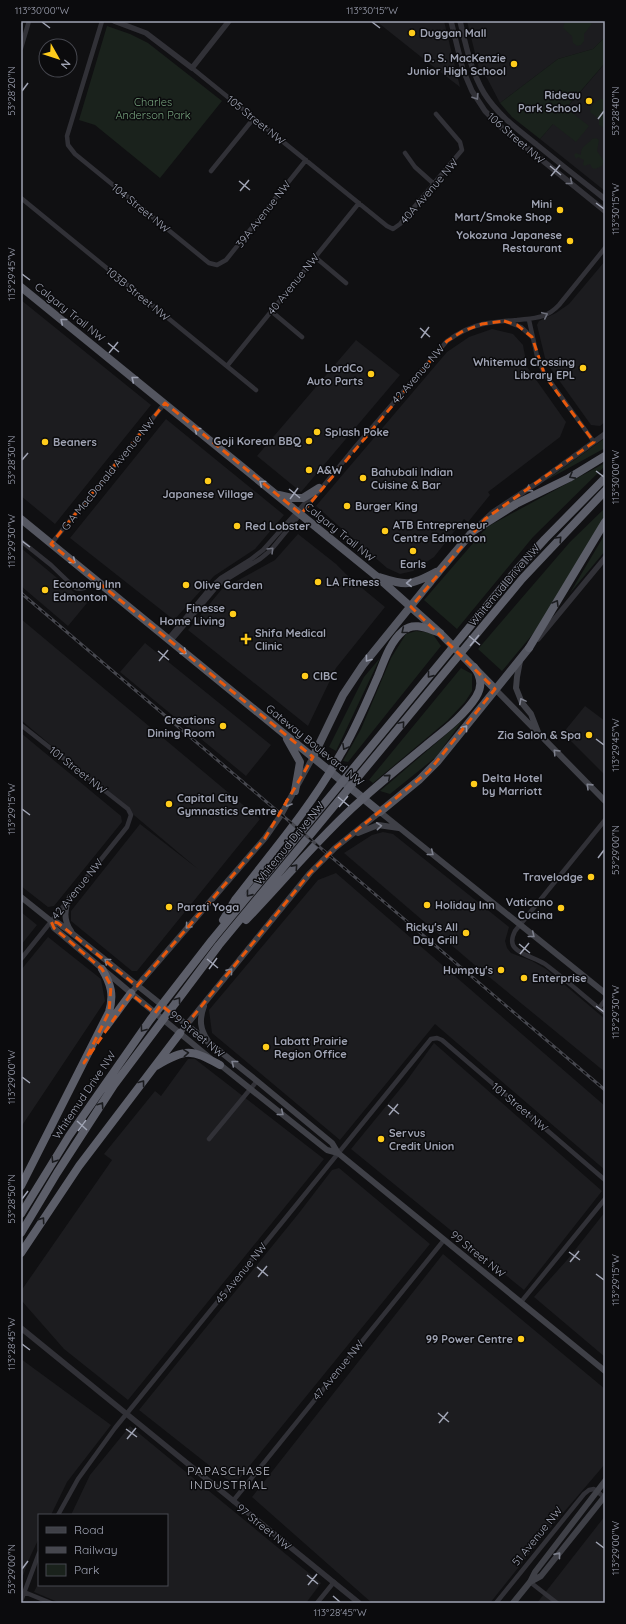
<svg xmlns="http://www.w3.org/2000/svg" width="626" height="1624" font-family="Quicksand,sans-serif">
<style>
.built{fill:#1c1c1f}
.green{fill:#1a221c}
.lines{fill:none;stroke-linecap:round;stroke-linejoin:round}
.minor{stroke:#313137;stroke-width:4.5}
.tertiary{stroke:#313137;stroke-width:5.5}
.secondary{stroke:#3f4047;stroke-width:6}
.trunk{stroke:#545660;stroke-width:8}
.motorway{stroke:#5c5e69;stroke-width:8}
.rail-casing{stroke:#46474e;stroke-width:3}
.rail{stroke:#0b0b0d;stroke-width:1.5;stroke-dasharray:4.5;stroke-linecap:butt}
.oneway{stroke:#6e707c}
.oneway2{stroke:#989cac}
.oneway3{stroke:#1b1c1f}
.oneway4{stroke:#7e818e}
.marked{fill:none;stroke:#e8590c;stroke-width:3;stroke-dasharray:8 5;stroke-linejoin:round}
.ticks{fill:none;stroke:#a0a4b4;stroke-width:1.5}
.poi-dot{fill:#ffcc1b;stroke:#0b0b0d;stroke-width:1.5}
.labels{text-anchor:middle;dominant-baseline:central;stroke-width:3;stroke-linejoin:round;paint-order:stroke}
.poi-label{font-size:11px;font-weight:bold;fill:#a0a4b4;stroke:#0b0b0d;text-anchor:start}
.park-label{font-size:11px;fill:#75a17c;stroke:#0b0b0d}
.street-label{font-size:11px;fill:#a0a4b4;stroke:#0b0b0d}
.neighbourhood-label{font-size:12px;letter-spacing:1px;fill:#c1c3d0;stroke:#0b0b0d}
.neatline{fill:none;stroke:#a0a4b4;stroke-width:1.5}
.ticks-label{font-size:10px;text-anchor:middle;fill:#a0a4b4}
</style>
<rect width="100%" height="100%" fill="#101012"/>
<path class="built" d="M376 21H444L460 87 430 64Z
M467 21H605V37L593 49 558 59 500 103 487 78 479 69Z
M605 63V191L540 139Z
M605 261V422L600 426 591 425 546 362 537 325 539 321 556 313 569 304Z
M21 300 151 405 55 524 21 496Z
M492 329 513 334 523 345 527 367 566 422 560 437 488 492 490 495 468 522 464 519 434 557 413 571 400 574 387 568 316 506 447 352 469 337Z
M356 340 400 375 301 492 257 456Z
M166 419 284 515 255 549 214 576 174 620 70 538Z
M298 534 336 564 351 579 385 607 336 668 308 726 188 630 222 589 275 560Z
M21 548 87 603 68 626 21 586Z
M21 619 260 819 137 971H132L71 921V911L140 824 198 869 21 720Z
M145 643 271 745 246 776 120 672Z
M585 706 605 721V775L563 733Z
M21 733 121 816 122 822 54 906 48 907 21 886Z
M383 832 393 834 509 927 505 941 507 948 511 953 532 961 546 969 605 1019V1072L477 967 344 853 372 835Z
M336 873 605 1106V1170L435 1024 340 1140 212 1033 209 1010 318 880Z
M21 912 37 925 21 945Z
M48 937 101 979 105 1001 21 1127V970Z
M434 1043 602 1191 524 1290 351 1149 405 1083Z
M188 1059H195L324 1159 128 1400 64 1349 21 1300V1291L112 1160 104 1154 155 1091 161 1096Z
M339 1168 430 1244 234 1485 139 1410 299 1213 332 1170Z
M605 1212V1357L534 1297 567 1260Z
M443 1254 605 1389V1464L546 1533 490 1603H372L252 1497Z
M21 1359 111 1425 67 1482 51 1515H39V1538L30 1557 21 1581Z
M130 1426 321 1583 306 1603H60L34 1592 39 1582V1585H167V1515H71L90 1475Z
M605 1516V1603H537Z"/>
<path class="green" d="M565 21H590L592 24 584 34V41L581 45 577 46 573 43 572 36 563 28Z
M107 26 130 34 148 43 222 101 160 178 95 125 79 120Z
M605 37V63L566 108 589 126 576 142 553 124 540 139 512 117 500 103 558 59 593 49Z
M600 99H605L604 128 599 125V119L590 112 593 104Z
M596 138 599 140 597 151 604 161 602 166 595 169 592 168 590 164 584 166 583 164 584 160 578 157 576 159 574 155 576 153 581 155C580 147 587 145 592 139Z
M605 438V448L545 481Z
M605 463V466L533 537 457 629 424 600 487 527Z
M605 508V518L537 629 502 671 478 649 570 542Z
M605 534V551L570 593Z
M416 631 432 633 441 646 348 762 343 761 361 729 391 658 406 634Z
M380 658 336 751 329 747 364 677Z
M461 668 472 674V691L465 702 447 721 373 783 369 780Z
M463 720 436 757 390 794 380 791Z"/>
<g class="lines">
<path class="minor" d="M102 21 67 136 68 145 75 154 209 263 217 265 226 260 306 160
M21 48 29 21
M192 68 387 226 393 229 400 224 462 150 460 142 436 114
M405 153 415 167 434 184
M211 171 254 118
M21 198 256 390
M315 257 346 283
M271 311 302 337
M529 320 537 356 544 373 594 442
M508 322 521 327 532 337
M227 366 359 203
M21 541 51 565 75 588C83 591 90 585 97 581
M51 544 165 403
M168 639 211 587 221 578 250 560 263 550 313 494
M171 641 219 584 260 559 271 550 356 446 447 341C458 333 469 327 483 324 494 322 505 321 517 320 534 318 546 319 559 305L605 248
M21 725 128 809 131 815 127 827 21 959
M605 820 515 931C512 937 510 943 515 948 521 955 536 958 545 964 565 979 585 997 605 1013
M599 1008 605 1000
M209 1139 257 1081
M521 1302 605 1199
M233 1501 444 1240
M58 1515 78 1479 115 1428 431 1039 437 1038 442 1040 605 1180
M530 1582 557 1603
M24 1592 51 1603
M21 1601 39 1553
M317 1603 334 1582
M496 1603 584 1494 589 1490 594 1489 604 1497"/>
<path class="tertiary" d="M114 21 146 33 192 68 229 21
M451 21 463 70 472 91 485 111 501 127 605 211
M460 21C466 46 471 71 484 93 497 114 517 129 536 144 559 163 582 181 605 199
M479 525 493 512 537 483 605 434
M538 639 605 558
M21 1328 359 1603"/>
<path class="secondary" d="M520 661 517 677 516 688 522 703 531 714 538 732
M495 689 605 801
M358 833 378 825 399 828
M21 897 51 921 58 923 73 934 257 1081 332 1143 338 1153 605 1371
M70 897C64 909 63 920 71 931
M51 921 54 928 131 993 210 1058
M131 993 265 838 281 815 313 757
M204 1006C199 1020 200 1029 208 1041
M180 1033 310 873 335 848 380 812 605 993
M218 1063 327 1150 338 1153
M530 1582 541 1576 605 1496
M513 1603 530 1582 535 1572 605 1481"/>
<path class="trunk" d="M21 287 375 575 440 633 495 689
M279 495 292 498H303L319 488
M21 519 380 812 419 780 437 762 529 648
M379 577C407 586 410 586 436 572
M287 739 300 762 295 791
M313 757 343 695 363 665 440 570 473 531"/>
<path class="motorway" d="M473 531 516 504 569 478 605 456
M529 648 605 522
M223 920 235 900C271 853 311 807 340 755 355 730 366 703 378 676 384 661 390 642 403 631 414 621 428 629 440 633
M246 920C284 881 318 838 359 802 380 783 402 765 424 747 442 732 463 717 476 697 483 686 481 676 474 667
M106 1027 131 993
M156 1066C186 1048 191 1049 220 1065
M21 1186 109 1012C114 995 111 984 102 969
M21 1214 69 1136 150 1020 212 940 514 573 545 539 605 478
M21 1233 57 1173 114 1085 219 945 522 579 605 491
M21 1253 79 1166 180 1033"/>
<defs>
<path id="rail" d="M21 593 605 1090"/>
</defs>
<use href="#rail" class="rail-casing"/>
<use href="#rail" class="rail"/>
</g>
<defs><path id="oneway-chevron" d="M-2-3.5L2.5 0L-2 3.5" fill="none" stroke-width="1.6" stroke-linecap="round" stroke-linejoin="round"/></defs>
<g class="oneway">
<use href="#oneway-chevron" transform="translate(476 97) rotate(58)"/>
<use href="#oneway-chevron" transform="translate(570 182) rotate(39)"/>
<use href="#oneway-chevron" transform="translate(545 315) rotate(-25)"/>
<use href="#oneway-chevron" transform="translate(529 489) rotate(147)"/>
<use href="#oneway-chevron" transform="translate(271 550) rotate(-45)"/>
</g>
<g class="oneway2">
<use href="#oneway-chevron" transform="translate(63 321) rotate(-141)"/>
<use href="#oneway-chevron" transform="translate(134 379) rotate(-141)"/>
<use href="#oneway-chevron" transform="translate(197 430) rotate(-141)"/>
<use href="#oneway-chevron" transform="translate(262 483) rotate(-141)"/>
<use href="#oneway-chevron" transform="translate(73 561) rotate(39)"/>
<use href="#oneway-chevron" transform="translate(409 583) rotate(178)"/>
<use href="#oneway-chevron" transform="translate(184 652) rotate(39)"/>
<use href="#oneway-chevron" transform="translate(368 659) rotate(127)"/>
<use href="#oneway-chevron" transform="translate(465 728) rotate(-52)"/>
</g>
<g class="oneway3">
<use href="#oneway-chevron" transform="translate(572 476) rotate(151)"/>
<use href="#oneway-chevron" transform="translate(559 539) rotate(-47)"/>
<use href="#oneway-chevron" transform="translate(556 603) rotate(-59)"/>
<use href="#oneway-chevron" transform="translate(404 631) rotate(141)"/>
<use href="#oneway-chevron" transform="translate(430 675) rotate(129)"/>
<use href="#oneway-chevron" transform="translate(402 724) rotate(-50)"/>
<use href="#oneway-chevron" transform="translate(345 747) rotate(119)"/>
<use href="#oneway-chevron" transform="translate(388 777) rotate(-41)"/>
<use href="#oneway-chevron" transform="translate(295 867) rotate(-48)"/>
<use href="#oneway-chevron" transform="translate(249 894) rotate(129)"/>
<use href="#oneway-chevron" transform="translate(178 1000) rotate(-53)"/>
<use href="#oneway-chevron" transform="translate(143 1029) rotate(126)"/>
<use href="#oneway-chevron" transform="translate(186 1053) rotate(-5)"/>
<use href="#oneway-chevron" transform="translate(142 1083) rotate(-53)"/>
<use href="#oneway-chevron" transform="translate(101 1105) rotate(-56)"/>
<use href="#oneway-chevron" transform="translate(54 1160) rotate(122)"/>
<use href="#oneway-chevron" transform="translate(42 1220) rotate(-55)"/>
</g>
<g class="oneway4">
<use href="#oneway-chevron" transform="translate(522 701) rotate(-118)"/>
<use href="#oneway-chevron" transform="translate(556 752) rotate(-134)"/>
<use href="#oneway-chevron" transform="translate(589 786) rotate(-136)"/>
<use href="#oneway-chevron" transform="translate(288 804) rotate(120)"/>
<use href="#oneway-chevron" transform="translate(379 826) rotate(-6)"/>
<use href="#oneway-chevron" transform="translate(431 853) rotate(39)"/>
<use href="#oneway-chevron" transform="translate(188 926) rotate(131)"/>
<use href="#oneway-chevron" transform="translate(532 935) rotate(39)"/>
<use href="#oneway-chevron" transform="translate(107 961) rotate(-141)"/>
<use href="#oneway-chevron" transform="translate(230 971) rotate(-51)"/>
<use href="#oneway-chevron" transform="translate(234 1063) rotate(-142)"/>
<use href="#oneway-chevron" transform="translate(281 1113) rotate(39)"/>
<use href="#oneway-chevron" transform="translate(558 1555) rotate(-51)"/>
</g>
<path class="marked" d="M504 321 517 325 532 337 545 376 594 442 485 519 411 607 495 689 429 771 335 848 310 873 186 1025 161 1005 155 1013 131 994 84 1063 109 1012 111 986 102 969 54 928 51 921 58 923 137 986 265 838 313 757 51 544 165 403 301 514 447 341 463 331 482 324Z"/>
<path class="ticks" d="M42 22 50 28M372 22 380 28M22 91 28 83M598 119 604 111M550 166 561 175M551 176 560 165M239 181 250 190M240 191 249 180M596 203 604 209M22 274 30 280M420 328 430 337M421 338 429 327M108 343 119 352M109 353 118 342M22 460 28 453M596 471 604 477M289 489 300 498M290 499 298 488M22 541 30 547M469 636 480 645M470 646 479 635M158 651 169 660M159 661 168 650M596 739 604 745M338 797 349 806M339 807 348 796M22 809 30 815M598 858 604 850M519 944 530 953M520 954 529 943M207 959 218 968M209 969 217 958M596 1006 604 1012M22 1077 30 1083M388 1105 399 1114M389 1115 398 1104M77 1121 87 1130M78 1131 86 1120M22 1199 28 1191M569 1252 580 1260M570 1262 579 1251M257 1267 268 1276M596 1274 604 1280M258 1277 267 1266M22 1344 30 1350M438 1413 449 1422M439 1423 448 1412M126 1429 137 1437M127 1439 136 1428M596 1542 604 1548M22 1569 28 1561M307 1575 318 1584M308 1585 317 1574M333 1596 340 1602"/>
<g class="poi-dot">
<circle cx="412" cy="33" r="4"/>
<circle cx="514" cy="64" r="4"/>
<circle cx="589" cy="101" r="4"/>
<circle cx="560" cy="210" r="4"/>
<circle cx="570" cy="241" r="4"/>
<circle cx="583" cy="368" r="4"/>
<circle cx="371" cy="374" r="4"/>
<circle cx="317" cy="432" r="4"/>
<circle cx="309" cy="441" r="4"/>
<circle cx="45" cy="442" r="4"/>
<circle cx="309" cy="470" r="4"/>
<circle cx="363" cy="478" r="4"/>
<circle cx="208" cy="481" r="4"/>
<circle cx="347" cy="506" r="4"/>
<circle cx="237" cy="526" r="4"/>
<circle cx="385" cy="531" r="4"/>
<circle cx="413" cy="551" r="4"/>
<circle cx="318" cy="582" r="4"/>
<circle cx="186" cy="585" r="4"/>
<circle cx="45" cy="590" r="4"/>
<circle cx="233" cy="614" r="4"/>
<path d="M244 633h4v4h4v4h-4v4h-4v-4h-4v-4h4z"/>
<circle cx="305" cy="676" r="4"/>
<circle cx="223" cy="726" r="4"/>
<circle cx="589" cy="735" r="4"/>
<circle cx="474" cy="784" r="4"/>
<circle cx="169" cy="804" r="4"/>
<circle cx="591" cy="877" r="4"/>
<circle cx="427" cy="905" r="4"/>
<circle cx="169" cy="907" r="4"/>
<circle cx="561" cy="908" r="4"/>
<circle cx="466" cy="933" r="4"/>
<circle cx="501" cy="970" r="4"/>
<circle cx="524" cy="978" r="4"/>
<circle cx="266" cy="1047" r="4"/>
<circle cx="381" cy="1139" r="4"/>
<circle cx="521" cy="1339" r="4"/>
</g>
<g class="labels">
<g class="poi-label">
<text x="420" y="33">Duggan Mall</text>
<text x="506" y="58" text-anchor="end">D. S. MacKenzie<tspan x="506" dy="13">Junior High School</tspan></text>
<text x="581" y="95" text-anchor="end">Rideau<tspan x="581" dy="13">Park School</tspan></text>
<text x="552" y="204" text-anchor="end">Mini<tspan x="552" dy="13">Mart/Smoke Shop</tspan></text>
<text x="562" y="235" text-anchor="end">Yokozuna Japanese<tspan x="562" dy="13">Restaurant</tspan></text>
<text x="575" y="362" text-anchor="end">Whitemud Crossing<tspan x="575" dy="13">Library EPL</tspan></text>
<text x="363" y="368" text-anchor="end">LordCo<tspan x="363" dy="13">Auto Parts</tspan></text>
<text x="325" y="432">Splash Poke</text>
<text x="301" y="441" text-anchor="end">Goji Korean BBQ</text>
<text x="53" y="442">Beaners</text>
<text x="317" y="470">A&amp;W</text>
<text x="371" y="472">Bahubali Indian<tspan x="371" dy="13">Cuisine &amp; Bar</tspan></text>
<text x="208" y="494" text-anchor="middle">Japanese Village</text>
<text x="355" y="506">Burger King</text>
<text x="393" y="525">ATB Entrepreneur<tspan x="393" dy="13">Centre Edmonton</tspan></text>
<text x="245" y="526">Red Lobster</text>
<text x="413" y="564" text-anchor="middle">Earls</text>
<text x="326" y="582">LA Fitness</text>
<text x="53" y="584">Economy Inn<tspan x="53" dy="13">Edmonton</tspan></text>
<text x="194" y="585">Olive Garden</text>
<text x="225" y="608" text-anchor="end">Finesse<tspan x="225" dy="13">Home Living</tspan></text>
<text x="255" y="633">Shifa Medical<tspan x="255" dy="13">Clinic</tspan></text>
<text x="313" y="676">CIBC</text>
<text x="215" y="720" text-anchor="end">Creations<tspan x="215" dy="13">Dining Room</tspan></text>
<text x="581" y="735" text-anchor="end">Zia Salon &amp; Spa</text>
<text x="482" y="778">Delta Hotel<tspan x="482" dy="13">by Marriott</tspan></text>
<text x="177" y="798">Capital City<tspan x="177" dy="13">Gymnastics Centre</tspan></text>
<text x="583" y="877" text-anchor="end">Travelodge</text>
<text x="553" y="902" text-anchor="end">Vaticano<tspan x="553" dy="13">Cucina</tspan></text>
<text x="435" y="905">Holiday Inn</text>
<text x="177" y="907">Parati Yoga</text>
<text x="458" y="927" text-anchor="end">Ricky's All<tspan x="458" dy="13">Day Grill</tspan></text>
<text x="493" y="970" text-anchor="end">Humpty's</text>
<text x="532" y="978">Enterprise</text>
<text x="274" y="1041">Labatt Prairie<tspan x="274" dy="13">Region Office</tspan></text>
<text x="389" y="1133">Servus<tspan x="389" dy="13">Credit Union</tspan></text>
<text x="513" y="1339" text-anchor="end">99 Power Centre</text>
</g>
<g class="park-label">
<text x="153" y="102">Charles<tspan x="153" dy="13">Anderson Park</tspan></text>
</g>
<g class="street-label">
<text transform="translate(256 120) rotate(39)">105 Street NW</text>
<text transform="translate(516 138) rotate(41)">106 Street NW</text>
<text transform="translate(429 191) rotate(-49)">40A Avenue NW</text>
<text transform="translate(141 208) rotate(39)">104 Street NW</text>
<text transform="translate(263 214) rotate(-52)">39A Avenue NW</text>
<text transform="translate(293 284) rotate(-51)">40 Avenue NW</text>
<text transform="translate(138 294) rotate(39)">103B Street NW</text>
<text transform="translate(70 312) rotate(39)">Calgary Trail NW</text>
<text transform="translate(418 374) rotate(-49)">42 Avenue NW</text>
<text transform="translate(108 474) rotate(-51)">G A MacDonald Avenue NW</text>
<text transform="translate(340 532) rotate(39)">Calgary Trail NW</text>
<text transform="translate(504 585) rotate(-50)">Whitemud Drive NW</text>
<text transform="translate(315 745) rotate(39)">Gateway Boulevard NW</text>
<text transform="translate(78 770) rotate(38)">101 Street NW</text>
<text transform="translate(289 843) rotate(-51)">Whitemud Drive NW</text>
<text transform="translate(77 889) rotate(-51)">42 Avenue NW</text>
<text transform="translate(197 1034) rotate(39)">99 Street NW</text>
<text transform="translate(84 1095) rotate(-56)">Whitemud Drive NW</text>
<text transform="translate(520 1107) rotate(40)">101 Street NW</text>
<text transform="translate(478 1254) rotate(39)">99 Street NW</text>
<text transform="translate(241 1273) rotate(-51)">45 Avenue NW</text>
<text transform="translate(338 1370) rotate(-51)">47 Avenue NW</text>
<text transform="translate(264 1527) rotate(39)">97 Street NW</text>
<text transform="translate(537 1536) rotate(-51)">51 Avenue NW</text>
</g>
<g class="neighbourhood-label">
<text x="229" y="1470">PAPASCHASE<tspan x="229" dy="14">INDUSTRIAL</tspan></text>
</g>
</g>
<rect width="626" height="1624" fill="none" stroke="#0b0b0d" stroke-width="44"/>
<rect x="38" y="1514" width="130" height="72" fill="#0b0b0d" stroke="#474850"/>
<rect x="46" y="1527" width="20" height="6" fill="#3f4047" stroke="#474850"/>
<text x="74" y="1534" font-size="12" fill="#a0a4b4">Road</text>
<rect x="46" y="1547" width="20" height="6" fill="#46474e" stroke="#474850"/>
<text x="74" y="1554" font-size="12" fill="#a0a4b4">Railway</text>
<rect x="46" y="1564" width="20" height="12" fill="#1a221c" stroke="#474850"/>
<text x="74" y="1574" font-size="12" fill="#a0a4b4">Park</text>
<g transform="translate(58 58) rotate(129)"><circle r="19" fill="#0b0b0d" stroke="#474850"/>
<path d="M0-3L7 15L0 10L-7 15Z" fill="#ffcc1b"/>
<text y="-6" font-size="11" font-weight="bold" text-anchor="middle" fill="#a0a4b4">N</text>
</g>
<rect x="22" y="22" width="582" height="1580" class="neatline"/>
<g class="ticks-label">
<text x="42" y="14">113°30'00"W</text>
<text x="372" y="14">113°30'15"W</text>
<text transform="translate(11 91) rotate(-90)" y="4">53°28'20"N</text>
<text transform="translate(615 111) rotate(-90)" y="4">53°28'40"N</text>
<text transform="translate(615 209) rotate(-90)" y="4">113°30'15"W</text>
<text transform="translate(11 274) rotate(-90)" y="4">113°29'45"W</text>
<text transform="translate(11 460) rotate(-90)" y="4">53°28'30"N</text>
<text transform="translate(615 477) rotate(-90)" y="4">113°30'00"W</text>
<text transform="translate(11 541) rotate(-90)" y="4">113°29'30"W</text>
<text transform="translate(615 745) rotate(-90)" y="4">113°29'45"W</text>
<text transform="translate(11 809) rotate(-90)" y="4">113°29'15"W</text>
<text transform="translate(615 850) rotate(-90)" y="4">53°29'00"N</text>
<text transform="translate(615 1012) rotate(-90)" y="4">113°29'30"W</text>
<text transform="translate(11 1077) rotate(-90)" y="4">113°29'00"W</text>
<text transform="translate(11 1199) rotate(-90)" y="4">53°28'50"N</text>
<text transform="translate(615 1280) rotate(-90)" y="4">113°29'15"W</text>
<text transform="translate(11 1344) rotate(-90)" y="4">113°28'45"W</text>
<text transform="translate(615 1548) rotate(-90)" y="4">113°29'00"W</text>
<text transform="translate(11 1569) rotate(-90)" y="4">53°29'00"N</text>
<text x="340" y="1616">113°28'45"W</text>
</g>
</svg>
